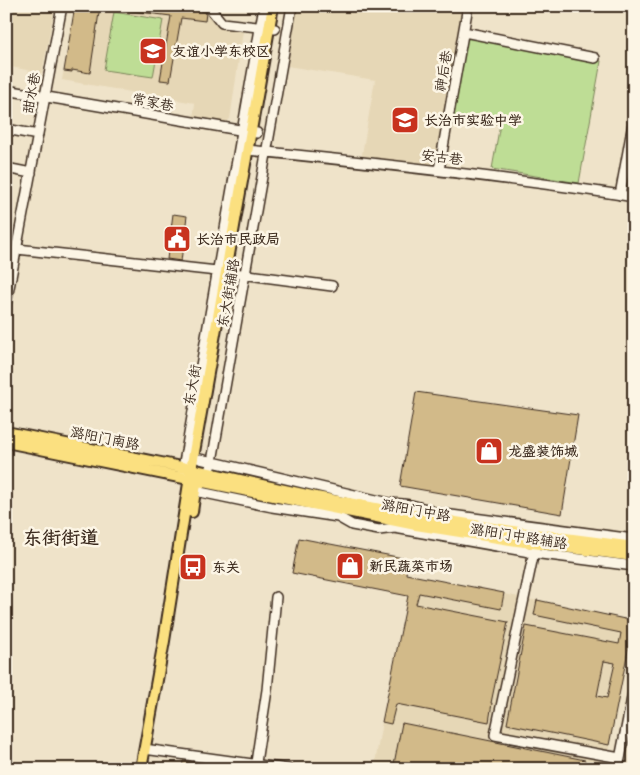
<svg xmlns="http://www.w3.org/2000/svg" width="640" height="775" font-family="Delius,'LXGW WenKai TC',sans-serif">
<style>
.built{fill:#e6d7b6}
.green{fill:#bedd95;stroke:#7c845a}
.building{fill:#d2ba89;stroke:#3b2a1e;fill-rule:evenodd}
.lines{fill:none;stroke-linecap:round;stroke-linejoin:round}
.minor-casing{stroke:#3b2a1e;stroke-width:12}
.major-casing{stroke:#3b2a1e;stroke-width:14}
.minor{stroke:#fcf5e5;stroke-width:9}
.major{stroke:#fbe080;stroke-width:10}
.labels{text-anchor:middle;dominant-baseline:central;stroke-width:5;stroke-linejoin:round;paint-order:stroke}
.poi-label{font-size:14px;font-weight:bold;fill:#3b2a1e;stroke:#fcf5e5;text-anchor:start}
.street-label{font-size:14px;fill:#3b2a1e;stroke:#fcf5e5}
.district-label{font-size:19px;font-weight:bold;fill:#3b2a1e;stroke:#fcf5e5}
</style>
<rect width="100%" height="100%" fill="#efe3c9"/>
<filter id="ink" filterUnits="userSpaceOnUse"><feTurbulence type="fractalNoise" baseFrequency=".02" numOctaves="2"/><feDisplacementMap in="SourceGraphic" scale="10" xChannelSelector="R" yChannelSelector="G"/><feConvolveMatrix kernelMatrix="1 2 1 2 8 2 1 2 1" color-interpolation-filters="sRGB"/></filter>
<g filter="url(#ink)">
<path class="built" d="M6 6H55L42 73 6 66Z
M75 6H185L208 10 221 25 243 31 230 119 223 124 193 119 195 103 62 80Z
M297 6H464L434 166 361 160 375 80 287 66Z
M413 575 634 621 605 769H374L382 722Z"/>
<path class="green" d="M114 12 163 20 153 77 104 70Z
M467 36 601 61 579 183 492 169 500 124 453 119Z"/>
<path class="building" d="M75 6H100L90 73 72 70V72L64 71Z
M124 6H170L200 10 206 13 205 21 181 18 170 81 160 80 171 16 124 10Z
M173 214 187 216 181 261 167 259Z
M416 392 578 415 562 514 400 486Z
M299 538 408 559 406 574 504 593 501 609 419 593 416 604 508 622 491 703H492L489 722 396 704 391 724 382 722 408 596 292 573Z
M537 600 634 621 609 745 507 724 526 626 619 644 621 633 534 615ZM604 661 615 663 607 698 597 696Z
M402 723 585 760 584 769H393Z
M183 761 240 769H182Z"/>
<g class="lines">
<defs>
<path id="minor" d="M204 6 209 7 222 23 275 29
M292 6 210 473 195 491 272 507 338 517 352 525 379 530 395 528 541 554 634 566
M464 32 595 58
M6 90 257 133
M6 129 38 135
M247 150C376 163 506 177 634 197
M6 168 31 173
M439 170 468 6
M620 195 634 118
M17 249 226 272 332 286
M6 304 62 6
M200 459 389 503C406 504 419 505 436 513L634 539
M182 474 264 6
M535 547 495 735 620 758
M144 749 288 769
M255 769 267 690 276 597
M618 769 634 688"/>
<path id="major" d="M6 432 191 469 316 497 418 516 519 532 634 547
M6 442 416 525 517 541 634 556
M192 512 197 476
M141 769 164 641 193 458 273 6"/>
</defs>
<use href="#minor" class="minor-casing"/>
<use href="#major" class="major-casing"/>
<use href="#minor" class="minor"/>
<use href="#major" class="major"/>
</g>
</g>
<defs>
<symbol id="school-square" viewBox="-11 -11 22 22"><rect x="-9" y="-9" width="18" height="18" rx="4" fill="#c8321e" stroke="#fcf5e5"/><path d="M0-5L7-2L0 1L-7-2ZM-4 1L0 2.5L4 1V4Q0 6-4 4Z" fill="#fff"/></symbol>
<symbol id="civic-square" viewBox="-11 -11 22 22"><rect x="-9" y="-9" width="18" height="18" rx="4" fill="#c8321e" stroke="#fcf5e5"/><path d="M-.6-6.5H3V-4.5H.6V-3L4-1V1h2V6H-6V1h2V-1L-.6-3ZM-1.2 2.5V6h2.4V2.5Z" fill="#fff"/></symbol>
<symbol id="shop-square" viewBox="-11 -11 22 22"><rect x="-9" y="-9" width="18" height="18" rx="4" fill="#c8321e" stroke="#fcf5e5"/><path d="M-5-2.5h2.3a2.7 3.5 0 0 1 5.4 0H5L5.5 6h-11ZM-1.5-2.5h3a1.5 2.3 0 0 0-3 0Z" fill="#fff"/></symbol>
<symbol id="bus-square" viewBox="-11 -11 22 22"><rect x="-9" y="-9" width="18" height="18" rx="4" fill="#c8321e" stroke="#fcf5e5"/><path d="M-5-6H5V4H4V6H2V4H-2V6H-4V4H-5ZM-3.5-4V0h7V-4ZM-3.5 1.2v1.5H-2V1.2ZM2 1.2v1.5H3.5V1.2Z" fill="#fff"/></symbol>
</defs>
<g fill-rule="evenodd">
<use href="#school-square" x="137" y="35" width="32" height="32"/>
<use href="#school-square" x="389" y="104" width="32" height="32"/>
<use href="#civic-square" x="161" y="223" width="32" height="32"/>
<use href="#shop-square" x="473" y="435" width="32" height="32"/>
<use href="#shop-square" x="334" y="550" width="32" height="32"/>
<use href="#bus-square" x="177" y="551" width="32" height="32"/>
</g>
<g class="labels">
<g class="poi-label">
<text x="172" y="51">友谊小学东校区</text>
<text x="424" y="120">长治市实验中学</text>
<text x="196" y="239">长治市民政局</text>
<text x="508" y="451">龙盛装饰城</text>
<text x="369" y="566">新民蔬菜市场</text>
<text x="212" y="567">东关</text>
</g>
<g class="street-label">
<text transform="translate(443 71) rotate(-80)">神后巷</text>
<text transform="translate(31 93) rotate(-79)">甜水巷</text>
<text transform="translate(153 102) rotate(10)">常家巷</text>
<text transform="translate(442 157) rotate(7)">安古巷</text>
<text transform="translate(228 293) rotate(-80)">东大街辅路</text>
<text transform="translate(192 385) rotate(-80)">东大街</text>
<text transform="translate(105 438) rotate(11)">潞阳门南路</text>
<text transform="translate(416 510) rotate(10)">潞阳门中路</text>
<text transform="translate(519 536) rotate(9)">潞阳门中路辅路</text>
</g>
<g class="district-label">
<text x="61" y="537">东街街道</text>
</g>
</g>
<rect width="640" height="775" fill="none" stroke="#fcf5e5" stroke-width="25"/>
<rect x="12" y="12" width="615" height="750" fill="none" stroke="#3b2a1e" stroke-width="2" filter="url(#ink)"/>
</svg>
